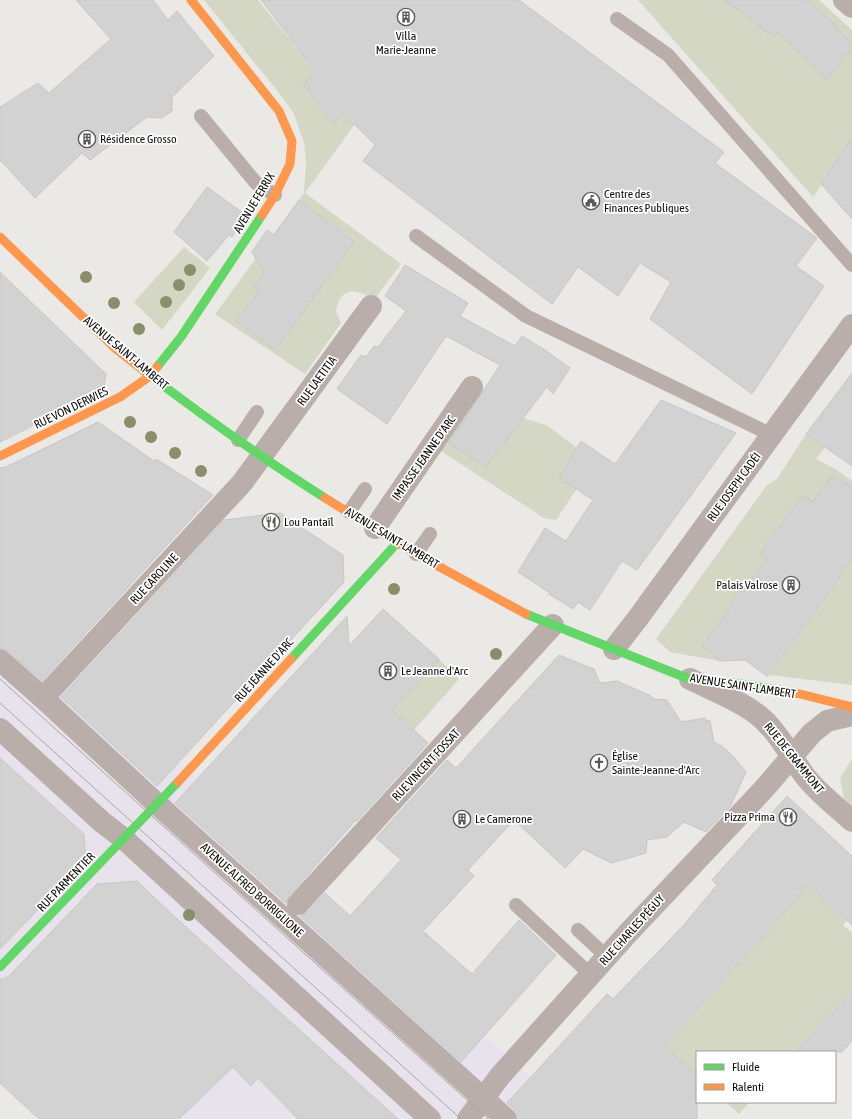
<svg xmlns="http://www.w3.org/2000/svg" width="852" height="1119" font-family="'Asap Condensed',sans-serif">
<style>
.commercial{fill:#e7e2ec}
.green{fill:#d3d7c4}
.building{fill:#d3d2d2;stroke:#c8c7c7}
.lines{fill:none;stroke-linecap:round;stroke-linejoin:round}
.lane{stroke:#b9aea9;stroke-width:14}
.street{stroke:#b9aea9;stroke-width:22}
.fast{stroke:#63d668;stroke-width:9}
.slow{stroke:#ff974d;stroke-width:9}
.tram{stroke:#aba6a2;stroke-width:1}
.tree{fill:#898f68}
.labels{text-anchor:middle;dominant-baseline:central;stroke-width:3.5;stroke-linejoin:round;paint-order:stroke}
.poi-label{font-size:12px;fill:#0d0c09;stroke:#fff;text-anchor:start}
.street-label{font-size:12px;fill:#0d0c09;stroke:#fff}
</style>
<rect width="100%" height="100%" fill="#ebe9e5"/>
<path class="commercial" d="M0 602 578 1119H124L0 1003Z"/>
<path class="green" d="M204 0H258L316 72 303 84 333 123 344 114 355 124 305 193 401 264 373 301C366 293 351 287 342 296 338 300 337 307 336 311L341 323 305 374 215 314 304 193 306 162 304 143 294 114 283 98Z
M638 0H819L852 30V141L813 197Z
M184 247 210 268 162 330 134 302Z
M484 389 526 419 546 425 595 461 556 520 544 518 441 451Z
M806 434 825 447 816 459 837 470 852 481V531L803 496 760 554 766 560 743 591H740L731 603V608L705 643V648L720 661 670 652 656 639 767 485 777 479Z
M852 560V685L769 675Z
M439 659 459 679 414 730 392 710Z
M852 759V806L844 799 840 778Z
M753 834 847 920 843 925 852 933V991L796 1052H697V1076L684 1064 649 1100 656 1038 665 1046 802 893 745 842Z
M726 1102H750L739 1114Z"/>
<path class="building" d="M76 0H153L168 20 177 11 214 56 172 97V111L162 118 147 117 90 160 82 153 35 198 0 160V107L38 83 49 93 111 39Z
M261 0H519L724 152 715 163 817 238 796 266 824 286 752 394 650 319 671 282 640 263 618 296 578 267 552 304 363 161 375 145 344 114 333 123 303 84 316 72Z
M725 0H807L836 25V28L852 43V49L827 79 777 32 774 37Z
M852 138V219L821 184Z
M207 187 246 215 232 237 229 235 207 261 174 232Z
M299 200 354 242 275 350 236 321 259 292 254 287 264 273 252 252 267 230 274 235Z
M405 265 468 303 460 316 515 346 522 336 545 350 570 368 553 394 547 387 486 467 449 443 500 365 446 336 387 424 337 389 361 355 366 357 374 346 378 347 406 311 385 296Z
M0 272 106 374 104 388 72 404 74 405 0 442Z
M852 373V466L806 434Z
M661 400 736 433 637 570 622 561 590 610 578 602 573 609 549 594 550 593 518 572 545 528 566 541 593 500 559 478 581 441 615 464Z
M98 422 154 461 156 459 213 495 42 681 8 651 0 648V468L6 467Z
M831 477 852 486V560L768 676 765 675 745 660 720 661 702 646 731 608V603L740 591H743L766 560 760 554 785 519 803 496 813 502Z
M280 513 343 555 344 582 157 786 61 697 224 520Z
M383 609 439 659 392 710 428 743 357 821 356 820 289 896 286 903 175 803 347 616 349 646Z
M559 655 594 669 600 683 617 681 649 695 654 699 667 700 681 722 705 718V720L710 721 714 742 722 746 733 756 746 772 730 807 706 832 684 822 667 837 647 840 646 853 611 863 583 849 565 868 514 820 468 870 474 876 423 931 472 974 519 920 556 955 461 1062 300 916 307 912 325 893 350 916 401 860 376 838 447 760 456 768Z
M0 758 84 834 86 860 0 949Z
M787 796 852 856V925L809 885 664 1046 697 1076V1119H518V1115L515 1110 507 1103 607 994 613 999 682 927 717 885 712 880Z
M137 881 175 917 398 1119H298L258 1078 251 1086 233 1067 179 1119H39L0 1083V979H4L9 976 97 884Z
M852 992V1041L842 1052H796Z"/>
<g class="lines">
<path class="lane" d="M617 19 668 55 852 265
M201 116 256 183 275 195
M416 236 526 316 772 435
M238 440 257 412
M349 512 365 489
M416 554 430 534
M516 905 591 975
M578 930 607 957"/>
<path class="street" d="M844 0 852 7
M375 528 472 387
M614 649 638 618 852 325
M0 660 43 698 157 804 506 1119
M690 679C712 690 739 700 758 715 778 731 790 756 805 776 818 793 836 806 852 821
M43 698 242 483 371 306
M0 729 102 822 124 839 430 1119
M298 904 553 625
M468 1119 500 1076 628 933 763 790 812 733 827 721 852 715"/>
<path class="fast" d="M157 367 181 337 262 215
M144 371C203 416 263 459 325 498
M526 614 689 679 735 683 796 693
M291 659 398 542
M0 967 178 782"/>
<path class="slow" d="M191 0 279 111 292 141 290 164 275 195 262 215
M0 237 116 349 144 371
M0 456 120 397 150 376 157 367
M325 498 416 554 526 614
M796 693 852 707
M178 782 291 659"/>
<path class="tram" d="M0 679 488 1119
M0 703 461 1119"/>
</g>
<g class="tree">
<circle cx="190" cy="270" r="6"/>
<circle cx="86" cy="277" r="6"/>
<circle cx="179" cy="285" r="6"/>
<circle cx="166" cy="302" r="6"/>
<circle cx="114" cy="303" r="6"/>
<circle cx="139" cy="329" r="6"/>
<circle cx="130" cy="422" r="6"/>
<circle cx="151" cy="437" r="6"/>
<circle cx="175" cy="453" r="6"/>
<circle cx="201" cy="471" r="6"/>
<circle cx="394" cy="589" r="6"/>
<circle cx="496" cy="654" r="6"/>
<circle cx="189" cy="915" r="6"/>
</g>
<defs>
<symbol id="building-ring" viewBox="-11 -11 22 22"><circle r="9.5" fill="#fff" stroke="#5b5956" stroke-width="1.5"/><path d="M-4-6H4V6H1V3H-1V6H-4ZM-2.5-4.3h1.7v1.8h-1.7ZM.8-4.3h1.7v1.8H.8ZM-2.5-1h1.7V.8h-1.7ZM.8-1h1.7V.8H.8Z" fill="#5b5956"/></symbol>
<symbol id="civic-ring" viewBox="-11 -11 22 22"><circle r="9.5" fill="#fff" stroke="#5b5956" stroke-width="1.5"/><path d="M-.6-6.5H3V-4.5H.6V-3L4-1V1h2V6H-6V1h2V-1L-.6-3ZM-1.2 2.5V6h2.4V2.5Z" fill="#5b5956"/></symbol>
<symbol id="restaurant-ring" viewBox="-11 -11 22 22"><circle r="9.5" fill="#fff" stroke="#5b5956" stroke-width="1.5"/><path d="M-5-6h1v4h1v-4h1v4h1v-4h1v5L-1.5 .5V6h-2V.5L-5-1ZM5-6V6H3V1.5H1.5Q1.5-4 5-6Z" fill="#5b5956"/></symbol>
<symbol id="church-ring" viewBox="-11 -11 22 22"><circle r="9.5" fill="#fff" stroke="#5b5956" stroke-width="1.5"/><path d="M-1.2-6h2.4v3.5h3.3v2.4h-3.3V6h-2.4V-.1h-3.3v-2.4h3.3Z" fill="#5b5956"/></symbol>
</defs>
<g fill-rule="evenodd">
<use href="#building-ring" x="396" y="7" width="20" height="20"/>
<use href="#building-ring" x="77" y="129" width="20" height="20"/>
<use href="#civic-ring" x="581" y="191" width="20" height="20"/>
<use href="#restaurant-ring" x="261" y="512" width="20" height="20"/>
<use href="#building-ring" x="781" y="575" width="20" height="20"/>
<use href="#building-ring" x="378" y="661" width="20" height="20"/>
<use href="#church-ring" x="589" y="753" width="20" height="20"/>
<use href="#restaurant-ring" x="778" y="807" width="20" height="20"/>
<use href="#building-ring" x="452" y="809" width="20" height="20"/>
</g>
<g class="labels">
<g class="poi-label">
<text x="406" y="36" text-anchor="middle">Villa<tspan x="406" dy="14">Marie-Jeanne</tspan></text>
<text x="100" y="139">Résidence Grosso</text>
<text x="604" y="194">Centre des<tspan x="604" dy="14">Finances Publiques</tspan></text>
<text x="284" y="522">Lou Pantaïl</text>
<text x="778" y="585" text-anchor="end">Palais Valrose</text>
<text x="401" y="671">Le Jeanne d'Arc</text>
<text x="612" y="756">Église<tspan x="612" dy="14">Sainte-Jeanne-d'Arc</tspan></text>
<text x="775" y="817" text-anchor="end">Pizza Prima</text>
<text x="475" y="819">Le Camerone</text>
</g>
<g class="street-label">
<text transform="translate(254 203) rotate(-59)">AVENUE FERRIX</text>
<text transform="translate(126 353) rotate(40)">AVENUE SAINT-LAMBERT</text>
<text transform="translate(317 381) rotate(-54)">RUE LAETITIA</text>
<text transform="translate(71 408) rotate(-26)">RUE VON DERWIES</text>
<text transform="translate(424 458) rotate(-55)">IMPASSE JEANNE D'ARC</text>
<text transform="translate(734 487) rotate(-54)">RUE JOSEPH CADÉI</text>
<text transform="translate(392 538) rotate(31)">AVENUE SAINT-LAMBERT</text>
<text transform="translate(154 579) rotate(-47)">RUE CAROLINE</text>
<text transform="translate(264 670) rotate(-48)">RUE JEANNE D'ARC</text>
<text transform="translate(743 686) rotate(9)">AVENUE SAINT-LAMBERT</text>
<text transform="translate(794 758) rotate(51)">RUE DE GRAMMONT</text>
<text transform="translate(426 765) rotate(-47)">RUE VINCENT FOSSAT</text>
<text transform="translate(66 882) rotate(-46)">RUE PARMENTIER</text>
<text transform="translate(252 890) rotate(42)">AVENUE ALFRED BORRIGLIONE</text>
<text transform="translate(632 930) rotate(-48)">RUE CHARLES PÉGUY</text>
</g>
</g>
<rect x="696" y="1051" width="140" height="52" fill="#ffffff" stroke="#9e9e9d"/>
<rect x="704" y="1064" width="20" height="6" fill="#63d668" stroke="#9e9e9d"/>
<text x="732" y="1071" font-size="12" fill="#0d0c09">Fluide</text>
<rect x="704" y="1084" width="20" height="6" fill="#ff974d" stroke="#9e9e9d"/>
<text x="732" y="1091" font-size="12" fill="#0d0c09">Ralenti</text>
</svg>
